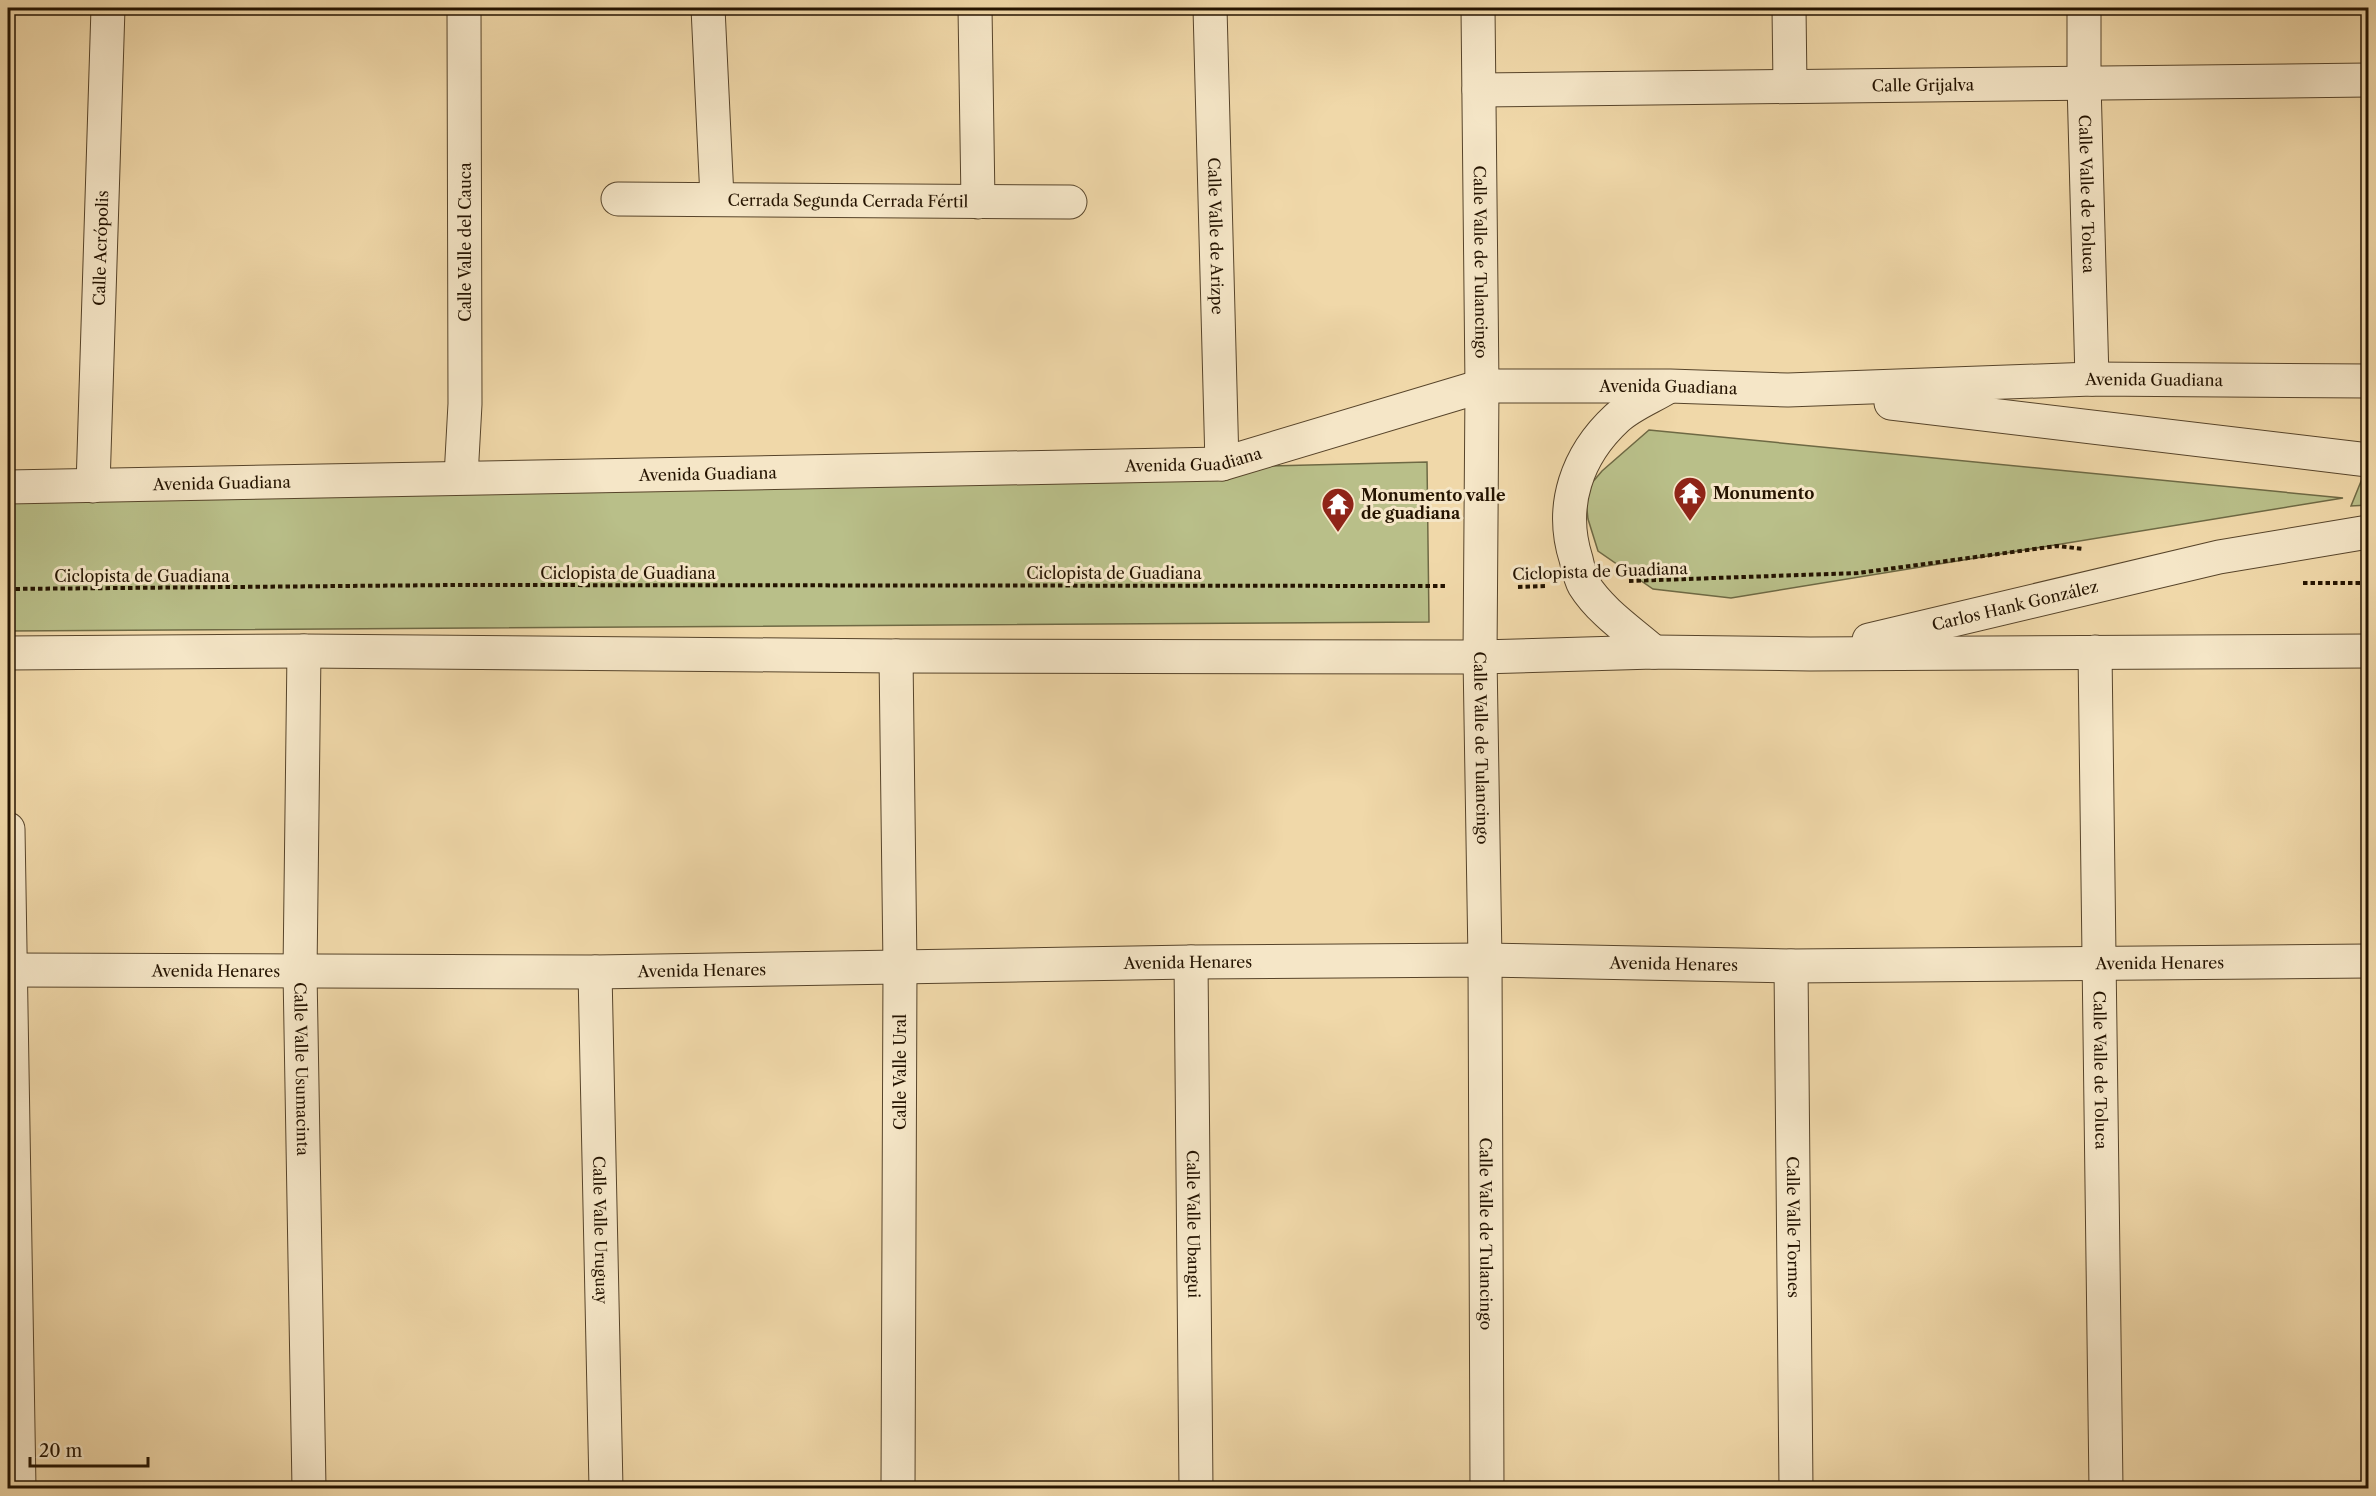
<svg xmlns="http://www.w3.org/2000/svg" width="2376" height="1496" font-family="'Libre Caslon Text',serif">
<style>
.green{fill:#b9bf89;stroke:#6e6944;stroke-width:1.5}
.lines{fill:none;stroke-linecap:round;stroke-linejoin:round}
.minor-casing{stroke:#57442a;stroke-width:35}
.path{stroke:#241300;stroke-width:4;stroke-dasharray:4.5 3;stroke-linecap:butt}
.minor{stroke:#f5e6c7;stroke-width:33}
.labels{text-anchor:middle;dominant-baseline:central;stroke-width:6;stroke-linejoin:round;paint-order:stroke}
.street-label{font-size:16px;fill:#241300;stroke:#f5e6c7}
.poi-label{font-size:16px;font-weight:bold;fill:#241300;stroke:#f5e6c7;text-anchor:start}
</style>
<rect width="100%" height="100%" fill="#f0d8a9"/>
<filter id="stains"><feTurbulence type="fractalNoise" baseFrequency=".00333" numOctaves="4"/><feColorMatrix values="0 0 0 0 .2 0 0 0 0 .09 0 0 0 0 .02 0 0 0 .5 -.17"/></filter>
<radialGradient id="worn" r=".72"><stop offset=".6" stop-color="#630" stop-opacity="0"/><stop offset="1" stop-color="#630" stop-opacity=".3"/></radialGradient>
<path class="green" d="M1649 430 2343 498 1731 598 1653 589 1598 551 1588 519 1585 491 1602 471Z
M1427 462 1429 622 8 631V499Z
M2364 474H2368V505L2351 506Z"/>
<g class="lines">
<defs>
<g id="minor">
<path d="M708 8 717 198"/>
<path d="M975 8 978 202"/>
<path id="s1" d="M1210 8 1222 464"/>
<path id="s2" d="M1478 8 1482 386 1480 657 1485 960 1487 1488"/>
<path d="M1789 8 1790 86"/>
<path id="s3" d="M2084 8V83L2092 379"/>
<path id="s4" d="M1479 90 2368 80"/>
<path id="s5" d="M618 199 1070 202"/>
<path d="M1891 403 2368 460"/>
<path d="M461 477 465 404 464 8"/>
<path id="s6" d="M93 486 108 8"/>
<path id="s7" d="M8 487 1222 464 1482 386H1670L1788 390 2092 379 2368 381"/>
<path id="s8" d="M1869 640 2219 557 2368 532"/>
<path id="s9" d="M304 651 300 972 309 1488"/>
<path d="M1654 652C1631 632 1600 611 1584 585 1580 578 1578 567 1576 559 1559 506 1577 455 1617 418 1631 405 1652 397 1668 387"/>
<path id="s10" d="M2095 652 2106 1488"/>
<path d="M8 653 304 651 896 656 1480 657 1654 652 1810 654 2368 651"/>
<path d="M896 656 900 967 898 1488"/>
<path d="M8 829 19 1488"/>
<path id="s11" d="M1191 962 1196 1488"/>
<path id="s12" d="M1791 966 1796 1488"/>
<path id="s13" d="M8 970 595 972 1191 962 1485 960 1791 966 2368 961"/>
<path id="s14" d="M595 972 606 1488"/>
</g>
</defs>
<use href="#minor" class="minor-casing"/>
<path class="path" d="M1629 581 1858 573 2057 546 2084 549
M2303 583H2368
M1518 587 1547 586
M8 589 455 585 1445 586"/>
<use href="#minor" class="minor"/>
</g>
<defs>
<symbol id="temple-pin" viewBox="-11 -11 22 30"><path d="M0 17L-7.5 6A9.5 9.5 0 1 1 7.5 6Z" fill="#8f2418" stroke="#f5e6c7"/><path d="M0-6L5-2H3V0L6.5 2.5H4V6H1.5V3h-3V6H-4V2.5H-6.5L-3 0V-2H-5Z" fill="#fff"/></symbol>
</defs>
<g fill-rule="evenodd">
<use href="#temple-pin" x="1671" y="474" width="38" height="52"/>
<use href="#temple-pin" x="1319" y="485" width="38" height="52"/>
</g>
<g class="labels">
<g class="street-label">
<text stroke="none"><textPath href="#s4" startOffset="444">Calle Grijalva</textPath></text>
<text stroke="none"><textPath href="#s3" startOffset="186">Calle Valle de Toluca</textPath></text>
<text stroke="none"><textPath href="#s5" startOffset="230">Cerrada Segunda Cerrada Fértil</textPath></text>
<text stroke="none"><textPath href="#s1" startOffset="228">Calle Valle de Arizpe</textPath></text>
<text transform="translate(465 242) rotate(-90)">Calle Valle del Cauca</text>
<text stroke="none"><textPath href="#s6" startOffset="238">Calle Acrópolis</textPath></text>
<text stroke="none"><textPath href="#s2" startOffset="254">Calle Valle de Tulancingo</textPath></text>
<text stroke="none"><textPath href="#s7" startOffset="2158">Avenida Guadiana</textPath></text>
<text stroke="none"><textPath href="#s7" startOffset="1672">Avenida Guadiana</textPath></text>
<text stroke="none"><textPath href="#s7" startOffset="1186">Avenida Guadiana</textPath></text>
<text stroke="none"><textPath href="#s7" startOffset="700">Avenida Guadiana</textPath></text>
<text stroke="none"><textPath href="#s7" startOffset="214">Avenida Guadiana</textPath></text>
<text transform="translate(1600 571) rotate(-2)">Ciclopista de Guadiana</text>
<text x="628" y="573">Ciclopista de Guadiana</text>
<text x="1114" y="573">Ciclopista de Guadiana</text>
<text x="142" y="576">Ciclopista de Guadiana</text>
<text stroke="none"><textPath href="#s8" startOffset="150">Carlos Hank González</textPath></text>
<text stroke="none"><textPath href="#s2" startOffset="740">Calle Valle de Tulancingo</textPath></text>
<text stroke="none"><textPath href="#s13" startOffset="1180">Avenida Henares</textPath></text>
<text stroke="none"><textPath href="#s13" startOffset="2152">Avenida Henares</textPath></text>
<text stroke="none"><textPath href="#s13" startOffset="1666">Avenida Henares</textPath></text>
<text stroke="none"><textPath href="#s13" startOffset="694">Avenida Henares</textPath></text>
<text stroke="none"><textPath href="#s13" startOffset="208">Avenida Henares</textPath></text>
<text stroke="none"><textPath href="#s9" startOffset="418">Calle Valle Usumacinta</textPath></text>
<text stroke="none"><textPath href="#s10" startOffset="418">Calle Valle de Toluca</textPath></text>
<text transform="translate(900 1072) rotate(-90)">Calle Valle Ural</text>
<text stroke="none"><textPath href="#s11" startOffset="262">Calle Valle Ubangui</textPath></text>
<text stroke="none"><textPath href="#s12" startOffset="261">Calle Valle Tormes</textPath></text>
<text stroke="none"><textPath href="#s14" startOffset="258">Calle Valle Uruguay</textPath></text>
<text stroke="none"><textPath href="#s2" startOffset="1226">Calle Valle de Tulancingo</textPath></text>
</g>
<g class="poi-label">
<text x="1713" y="493">Monumento</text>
<text x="1361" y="495">Monumento valle<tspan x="1361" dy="18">de guadiana</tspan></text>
</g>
</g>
<rect width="2376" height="1496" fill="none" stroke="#f0d8a9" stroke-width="30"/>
<rect x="9" y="9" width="2358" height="1478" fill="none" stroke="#241300" stroke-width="3"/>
<rect x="15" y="15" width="2346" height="1466" fill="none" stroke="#241300" stroke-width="1.5"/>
<path d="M30 1457v9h118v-9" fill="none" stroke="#241300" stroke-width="3"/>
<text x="39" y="1457" font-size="18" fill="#241300" stroke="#f5e6c7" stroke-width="4.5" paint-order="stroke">20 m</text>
<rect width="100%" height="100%" filter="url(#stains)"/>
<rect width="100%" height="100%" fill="url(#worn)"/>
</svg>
